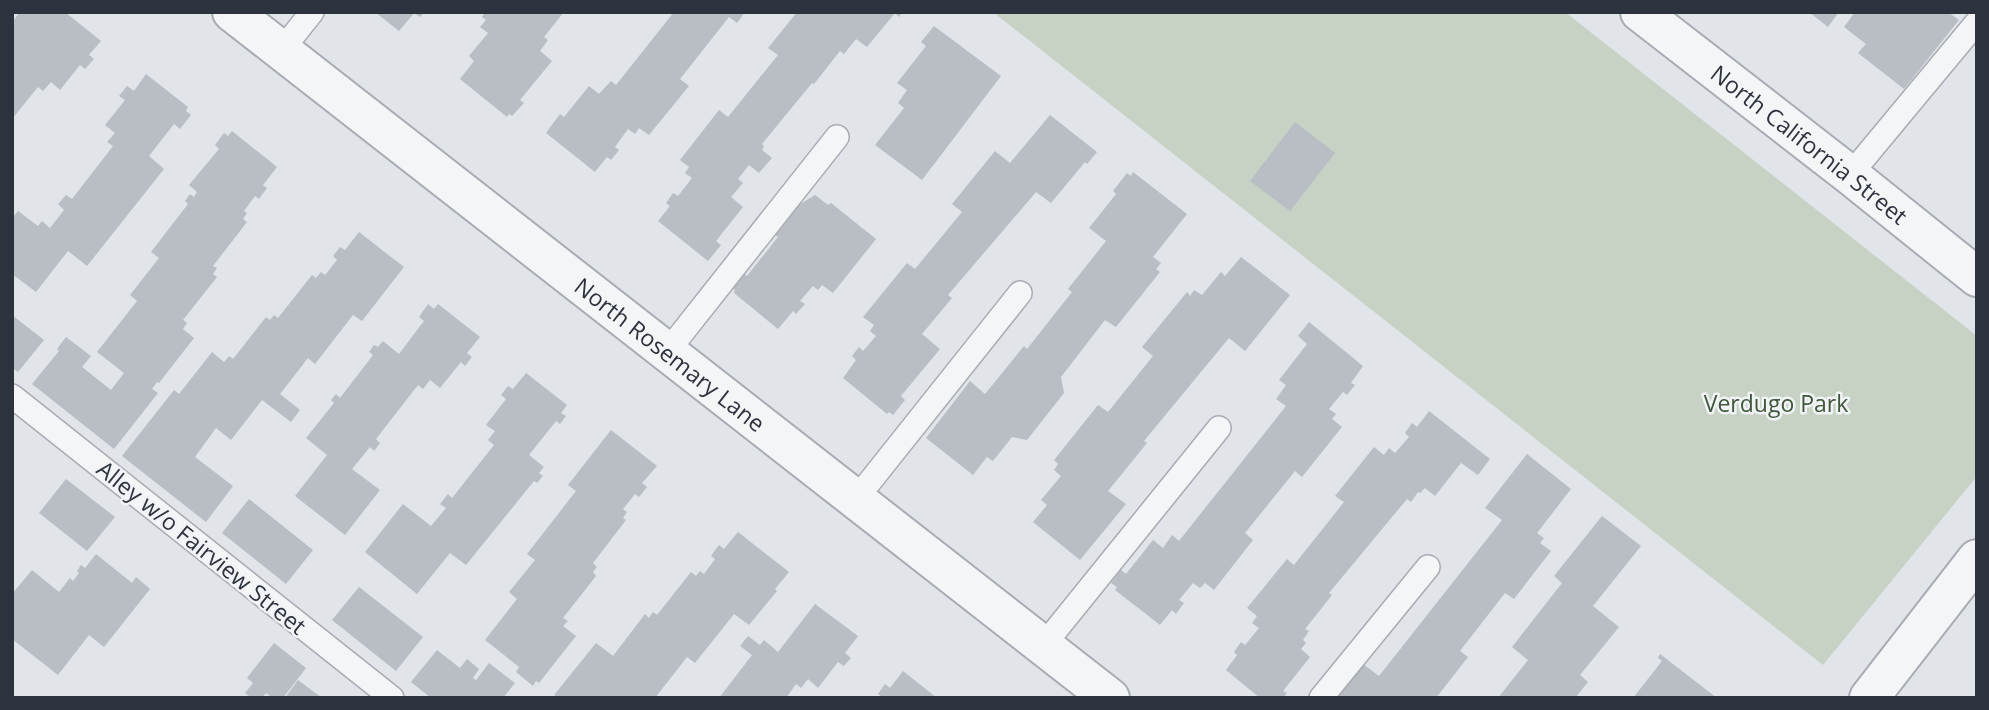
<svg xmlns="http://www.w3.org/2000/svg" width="1989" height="710" font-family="'Open Sans',sans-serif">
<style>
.green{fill:#c7d1c4}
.building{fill:#b9bdc4}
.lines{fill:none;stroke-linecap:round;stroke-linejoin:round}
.service-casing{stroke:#a7abb2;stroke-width:26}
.minor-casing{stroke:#a7abb2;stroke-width:42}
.tertiary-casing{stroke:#a7abb2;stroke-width:42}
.service{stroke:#f4f5f7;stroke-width:23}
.minor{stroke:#f4f5f7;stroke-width:38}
.tertiary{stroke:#f4f5f7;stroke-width:38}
.labels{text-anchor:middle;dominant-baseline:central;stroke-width:5;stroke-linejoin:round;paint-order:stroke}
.street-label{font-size:23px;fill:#2c323e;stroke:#f1f3f6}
.park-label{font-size:23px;fill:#40583b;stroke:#f1f3f6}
</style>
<rect width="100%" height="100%" fill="#e1e4e8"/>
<path class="green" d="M993 12H1565L1977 336V476L1823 665Z"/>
<path class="building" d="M20 12H65L101 41 89 55 94 59 85 69 80 65 60 90 51 82 43 91 38 87 12 119V22Z
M375 12H424L420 17 414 13 399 31Z
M485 12H564L544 37 548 40 540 51 552 61 520 100 524 103 512 116 509 114 507 117 460 79 474 61 469 56 488 33 480 27 486 20 482 17Z
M674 12H745L737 23 729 17 680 79 689 86 649 135 639 128 635 134 628 129 615 147 619 150 611 160 607 157 595 172 546 133 560 114 564 117 589 86 599 94 611 81 616 85Z
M797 12H902L899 17 895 13 867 47 856 39 844 54 840 51 814 84 812 83 762 144 764 146 762 150 772 158 759 173 749 165 738 179 743 183 731 197 743 207 716 241 721 245 708 261 658 221 670 206 666 203 673 193 678 196 692 178 685 173 689 167 680 160 719 110 728 117 778 55 768 48Z
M1809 12H1839L1828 27Z
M1855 12H1948L1959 20 1904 89 1858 53 1866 44 1844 27Z
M934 26 1001 76 922 180 875 145 904 108 898 103 907 90 897 83 926 46 921 42Z
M146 74 188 107 186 111 191 115 180 129 174 124 149 156 164 169 87 266 68 251 36 292 12 274V218L18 211 38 226 42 221 50 228 64 210 58 204 66 195 72 199 113 146 107 142 115 133 105 125 125 100 119 96 127 86 134 91Z
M1050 115 1097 152 1087 164 1085 162 1051 203 1036 192 948 295 952 298 922 334 940 349 901 396 905 400 893 415 889 412 887 414 843 378 856 360 852 356 859 347 863 351 876 336 870 331 874 325 863 317 907 263 915 269 962 212 952 204 995 151 1010 163Z
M1295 122 1335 153 1290 211 1250 181Z
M232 131 277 167 263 185 267 188 259 199 255 196 244 211 247 213 243 219 247 222 213 266 217 268 213 274 217 277 183 320 187 323 183 329 194 338 159 383 157 382 152 389 158 393 114 449 32 384 59 351 57 349 66 337 91 356 82 367 111 390 124 373 97 352 137 301 130 295 159 258 151 252 188 204 185 201 190 194 194 197 197 192 189 185 219 149 215 145 224 133 228 136Z
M1133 172 1187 214 1153 257 1161 263 1156 269 1160 272 1116 327 1105 320 1061 377 1064 393 1027 440 1012 437 993 461 987 457 973 475 926 438 970 381 985 394 1024 346 1027 349 1072 292 1068 289 1106 241 1089 228 1116 194 1113 191 1127 173 1131 176Z
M815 195 828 205 831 203 876 239 833 293 822 285 818 290 813 286 800 301 805 304 796 314 793 311 778 329 734 293 735 290 731 287 742 272 747 276 778 237 769 231 781 216Z
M359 232 404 267 362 321 353 315 315 364 308 358 280 394 300 410 291 422 262 400 231 440 216 428 195 457 233 486 206 522 122 456 174 390 179 394 212 352 224 362 229 356 233 359 266 317 270 320 274 315 278 318 312 275 316 278 321 272 325 275 337 260 333 256 340 247 345 250Z
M1241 257 1290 295 1245 351 1229 338 1144 441 1147 443 1108 491 1126 504 1080 560 1033 522 1047 505 1041 500 1061 476 1054 470 1058 464 1054 460 1098 405 1108 412 1153 356 1142 347 1187 292 1190 296 1194 290 1202 295 1221 272 1225 276Z
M428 304 434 309 438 304 480 337 467 353 472 357 465 366 461 362 440 388 430 380 423 389 418 385 376 439 380 443 374 451 370 447 352 469 380 490 345 535 295 496 327 455 306 438 334 403 331 400 336 394 340 398 373 355 369 352 374 345 378 347 383 341 399 354 424 321 419 317Z
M12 315 44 340 18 372 12 368Z
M1309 322 1363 366 1351 383 1355 385 1347 395 1343 392 1329 409 1336 414 1332 419 1342 427 1302 477 1295 471 1245 533 1253 540 1214 590 1205 583 1200 588 1193 583 1179 600 1184 603 1176 614 1172 610 1160 625 1115 590 1117 587 1111 583 1121 570 1126 574 1153 540 1163 548 1172 535 1179 541 1286 406 1276 399 1286 385 1279 380 1307 344 1298 336Z
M526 373 567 405 561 413 566 416 560 424 556 421 529 455 544 467 539 473 543 476 537 483 534 481 466 565 450 553 417 594 365 552 403 504 431 526 446 508 440 504 448 494 452 498 494 445 488 440 495 431 486 425 506 399 501 395 508 386 513 389Z
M1429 411 1490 459 1478 475 1461 463 1435 496 1425 488 1420 493 1418 492 1411 502 1407 499 1329 593 1332 595 1305 629 1309 631 1303 640 1306 643 1301 649 1310 657 1283 691 1287 693 1283 698H1260L1226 670 1237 655 1234 652 1241 642 1245 645 1259 628 1252 623 1257 616 1247 608 1287 559 1294 565 1344 502 1335 496 1374 447 1384 455 1389 448 1395 453 1409 437 1405 433 1412 423 1417 427Z
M611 430 657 466 642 483 647 487 639 497 635 494 623 509 627 512 623 518 626 520 593 563 597 567 593 572 596 576 563 618 568 621 563 626 576 636 539 683 536 681 533 686 516 672 519 667 485 640 517 599 509 592 535 560 527 554 576 491 568 485Z
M1527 454 1571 489 1537 533 1544 538 1540 543 1551 551 1514 599 1505 593 1460 651 1468 657 1436 698H1336L1363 664 1379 676 1502 520 1485 508Z
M66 479 115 517 87 551 39 513Z
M249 499 313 550 286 584 222 533Z
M1602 516 1641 546 1593 606 1619 627 1580 675 1588 682 1575 698H1498L1528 660 1512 647 1562 583 1554 576Z
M738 532 789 572 775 589 777 591 749 625 734 614 695 663 687 657 655 698H558L554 695 596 643 613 656 645 614 649 618 653 612 657 615 691 572 696 576 700 571 704 574 715 559 711 556 719 545 724 549Z
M96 554 132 583 136 577 150 589 104 647 89 635 58 675 12 639V594L32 570 59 592 70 578 73 581 79 573 77 571 81 565 85 568Z
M359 587 423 637 396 671 332 620Z
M815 604 858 636 845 653 851 658 844 666 838 662 818 688 808 679 801 688 796 684 786 698H719L752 655 740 646 748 636 760 645 764 640 778 652Z
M274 643 306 668 283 698H273L266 693 262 698H251L245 693 253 683 247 678Z
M437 650 460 668 467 659 479 669 473 678 476 680 489 663 515 683 503 698H431L411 682Z
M1660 654 1717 698H1633L1662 661 1658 658Z
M903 671 937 698H883L878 694 885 684 890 688Z
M298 680 322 698H285Z"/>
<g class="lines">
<defs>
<path id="service" d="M281 51 312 12
M1850 175 1977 22
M667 352 837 137
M12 396 392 698
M856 499 1020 293
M1043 646 1219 428
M1321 698 1428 567"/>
<g id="minor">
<path id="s1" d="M232 12 1110 698"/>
<path d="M1869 698 1977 559"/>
</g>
<g id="tertiary">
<path id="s2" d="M1640 12 1850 175 1977 277"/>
</g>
</defs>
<use href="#service" class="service-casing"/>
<use href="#minor" class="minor-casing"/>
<use href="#tertiary" class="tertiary-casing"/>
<use href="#service" class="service"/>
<use href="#minor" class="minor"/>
<use href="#tertiary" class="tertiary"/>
</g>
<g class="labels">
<g class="street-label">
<text stroke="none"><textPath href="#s2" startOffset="215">North California Street</textPath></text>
<text stroke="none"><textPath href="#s1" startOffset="556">North Rosemary Lane</textPath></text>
<text transform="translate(202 547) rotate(39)">Alley w/o Fairview Street</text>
</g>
<g class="park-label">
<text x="1776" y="403">Verdugo Park</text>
</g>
</g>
<rect width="1989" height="710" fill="none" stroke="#2c323e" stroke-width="28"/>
</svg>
